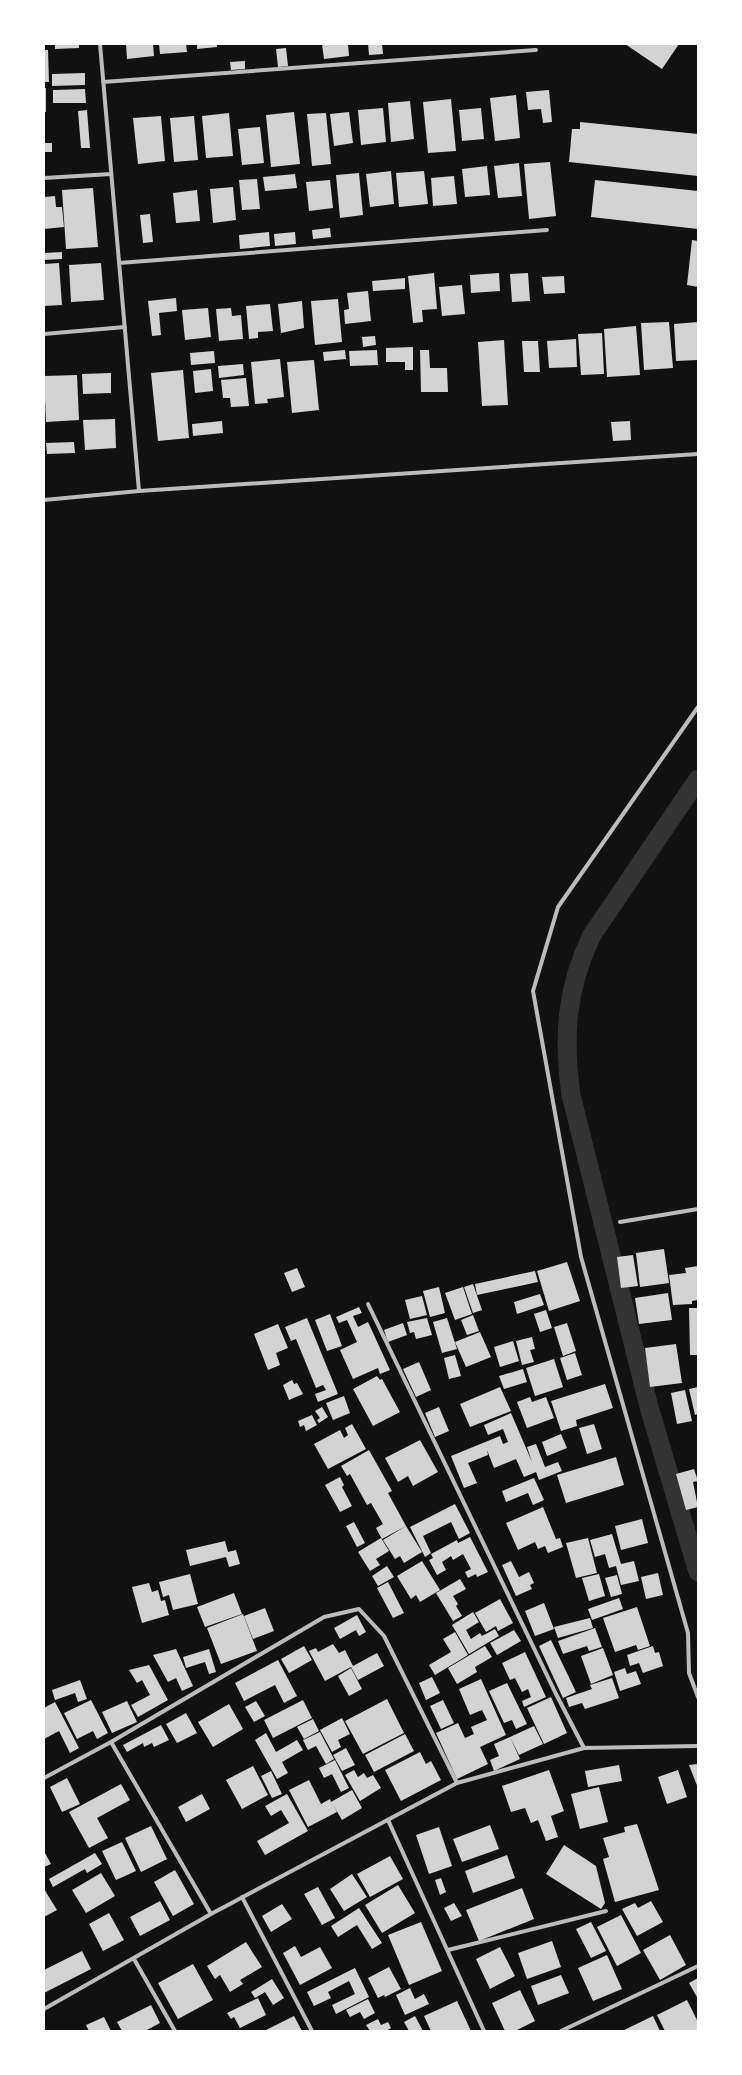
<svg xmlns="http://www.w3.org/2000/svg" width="742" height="2075" font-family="'Archivo Narrow',sans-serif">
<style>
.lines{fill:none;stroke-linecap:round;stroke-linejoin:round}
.canal{stroke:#333;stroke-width:19}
.building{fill:#d3d3d3}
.minor{stroke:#bcbcbc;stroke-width:4}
</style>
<rect width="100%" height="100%" fill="#111"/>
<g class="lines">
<path class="canal" d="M698 779 592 935C566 988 563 1037 571 1095L649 1407 698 1572"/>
</g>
<path class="building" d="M55 44H79V48L55 49Z
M126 44H153L154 56 127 59Z
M159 44H186L187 52 160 54Z
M197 44H217V47L197 49Z
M322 44H348L349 56 324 59Z
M368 44H382L383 54 369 55Z
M625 44H679L662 69Z
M286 48 288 66 278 67 276 49Z
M44 50H48L49 82H44Z
M245 61V69L231 70 230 62Z
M85 73V85L52 86V74Z
M44 88H46V112H44Z
M85 89 86 103H53V90Z
M549 90 552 122 543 123 541 109 528 110 526 92Z
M516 95 520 138 495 141 490 98Z
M451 99 456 151 428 153 423 102Z
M410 101 414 139 391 142 388 103Z
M383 108 386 142 361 145 358 110Z
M481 108 484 139 462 141 459 110Z
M87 110 90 148H81L78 111Z
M294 112 300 164 271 167 266 115Z
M349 112 353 143 334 146 330 114Z
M229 113 233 156 206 158 202 116Z
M326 113 331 164 312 166 307 114Z
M161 116 165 161 138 164 133 118Z
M194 116 198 160 174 162 170 118Z
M580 122 698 134V176L569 162 572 129H580Z
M260 127 264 163 242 165 238 129Z
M44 143H52V152H44Z
M550 162 556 216 529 219 524 164Z
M519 163 522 196 498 198 494 166Z
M487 166 490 195 465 197 462 169Z
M391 171 394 204 370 207 366 174Z
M424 171 428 204 399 207 396 173Z
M359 173 363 215 340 218 336 175Z
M295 174 297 188 265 191 263 177Z
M454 176 457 204 433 206 431 178Z
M257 179 260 209 242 210 239 180Z
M330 180 333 208 309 211 306 182Z
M595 180 698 191V229L591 217Z
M233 187 236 220 213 223 210 189Z
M93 188 98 247 66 249 62 190Z
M197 190 200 221 176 223 173 193Z
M55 196 56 207H62L64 227 44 229V197Z
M150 214 153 242 143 243 140 215Z
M330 228 331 237 313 239 312 230Z
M269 232 270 246 240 249 239 235Z
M295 232 296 244 275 246 274 234Z
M692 240 698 241V287L687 285Z
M62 252V259L44 260V253Z
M59 263 62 305 44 306V264Z
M101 263 104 300 71 302 69 265Z
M434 273 437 309 422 310 423 322 413 323 408 276Z
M499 273 500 291 471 293 470 275Z
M528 273 530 301 512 302 510 274Z
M564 276 565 293 544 294 542 277Z
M405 278V289L373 291 372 281Z
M462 285 465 314 442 316 439 287Z
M368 291 371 321 345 324 344 310 349 309 347 293Z
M176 298 177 311 159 313 161 335 152 336 148 301Z
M338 299 342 342 315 345 311 301Z
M302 301 304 328 281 333 278 304Z
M270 304 273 331 258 332V338L249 339 246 306Z
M208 308 211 337 185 340 182 310Z
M231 308 232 316 241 315 243 339 219 341 216 309Z
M669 322 673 368 644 370 641 323Z
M698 322V360L676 361 674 324Z
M636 326 640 375 607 377 604 329Z
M602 333 604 374 581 375 578 334Z
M375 336 376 345 363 347 362 337Z
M576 339 577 367 549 368 547 341Z
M504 340 508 405 482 406 478 342Z
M522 341H538L540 372H524Z
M413 347V370H405V362H386V348Z
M345 350 346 359 324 361 323 352Z
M377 350 378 365 350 366 349 351Z
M420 350H429L430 368H447L448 392H421Z
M214 351 215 363 191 365 190 353Z
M280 359 284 397 267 399 268 403 255 404 251 362Z
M314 360 319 410 292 413 287 362Z
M243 364 244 375 219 378 218 366Z
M211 369 213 391 195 393 193 371Z
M183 370 189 438 158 441 151 373Z
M111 373V393L83 394 82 374Z
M77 375 79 420 46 422 44 376Z
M246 378 249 406 231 407 230 398H223L221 380Z
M115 419 116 448 85 450 83 420Z
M222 421 223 433 193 436 192 424Z
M630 421 631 440 613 441 611 422Z
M74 442 75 453 47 454 46 443Z
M664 1249 669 1283 640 1287 636 1253Z
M633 1255 638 1286 621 1288 617 1257Z
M567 1262 580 1301 549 1311 537 1271Z
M698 1266V1300L692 1301V1304L673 1305 669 1275 686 1273 685 1268Z
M297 1268 305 1287 292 1292 284 1273Z
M535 1271 538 1282 477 1295 475 1284Z
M473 1284 482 1310 473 1313 464 1287Z
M439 1287 445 1313 430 1317 423 1291Z
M463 1287 472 1314 455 1320 445 1293Z
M668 1293 672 1320 639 1324 635 1298Z
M540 1294 544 1305 517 1314 514 1302Z
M422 1296 427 1315 410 1319 405 1300Z
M359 1307 362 1313 353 1316 358 1327 368 1322 390 1370 380 1374 378 1368 353 1379 340 1350 357 1342 347 1320 339 1323 336 1317Z
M689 1308H698V1355H690Z
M546 1310 552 1328 540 1332 534 1314Z
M330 1314 342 1346 327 1351 315 1320Z
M473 1315 479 1331 467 1335 461 1320Z
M307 1318 338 1394 318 1402 315 1394 326 1390 323 1385 316 1388 296 1339 291 1341 285 1327Z
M427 1318 432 1335 416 1339 414 1332 410 1333 407 1322Z
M447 1318 457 1349 442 1353 433 1322Z
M403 1323 407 1335 388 1342 384 1330Z
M567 1323 576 1351 563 1356 554 1327Z
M278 1324 288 1348 276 1353 280 1365 268 1370 254 1334Z
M480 1332 491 1357 466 1367 455 1342Z
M532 1337 535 1349 530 1350 534 1362 522 1365 516 1341Z
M513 1341 519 1361 500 1367 494 1347Z
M676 1344 682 1383 650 1387 645 1348Z
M575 1353 582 1375 567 1380 560 1358Z
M455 1355 461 1376 449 1379 444 1358Z
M554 1359 563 1387 535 1396 526 1368Z
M419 1362 431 1390 416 1397 403 1369Z
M523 1369 527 1382 504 1389 499 1376Z
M377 1376 380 1380 382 1379 400 1412 373 1426 353 1389Z
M292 1380 294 1384 297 1383 303 1394 289 1400 283 1385Z
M605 1384 613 1408 576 1420 577 1426 561 1431 551 1401Z
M500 1387 511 1411 470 1427 460 1404Z
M698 1387V1414L695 1415 689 1389Z
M685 1390 692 1421 677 1424 671 1393Z
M344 1396 350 1413 333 1420 326 1403Z
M530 1397 532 1402 546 1397 554 1418 527 1428 517 1402Z
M322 1407 328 1417 319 1423 317 1420 320 1418 315 1411Z
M439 1407 449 1431 435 1437 425 1413Z
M511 1413 532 1462 527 1447 536 1444 545 1467 558 1462 562 1471 539 1480 536 1472 524 1477 516 1459 494 1468 487 1450 488 1455 468 1463 477 1483 464 1488 451 1456 500 1436 503 1444 508 1442 503 1429 488 1435 484 1425Z
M312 1415 317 1425 306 1431 304 1425 300 1427 298 1421Z
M352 1424 366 1449 328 1469 314 1444 340 1430 344 1438 348 1435 345 1428Z
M594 1424 602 1449 587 1454 579 1428Z
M561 1434 567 1448 547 1456 542 1442Z
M420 1440 438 1472 413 1486 408 1476 398 1482 385 1458Z
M369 1450 392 1491 388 1493 406 1526 382 1539 376 1528 383 1524 371 1503 367 1505 350 1474 347 1476 341 1466Z
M616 1457 624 1485 566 1503 557 1475Z
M694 1469 698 1481 693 1482 698 1507 686 1510 676 1474Z
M340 1477 344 1485 342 1487 352 1506 340 1512 325 1485Z
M534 1478 544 1500 533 1505 528 1493 506 1502 502 1491Z
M455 1504 470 1533 459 1539 451 1522 423 1536 431 1553 425 1557 410 1527Z
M543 1507 556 1539 560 1538 563 1547 548 1553 545 1546 538 1549 535 1542 518 1550 506 1523Z
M642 1519 648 1543 621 1550 615 1526Z
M354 1522 365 1543 357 1547 346 1526Z
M406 1526 422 1552 404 1563 400 1556 395 1559 383 1540Z
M612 1534 621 1564 634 1561 639 1581 621 1585 616 1566 609 1568 605 1554 595 1557 590 1540Z
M470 1537 488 1572 477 1577 476 1574 468 1578 465 1572 471 1569 463 1554 453 1560 451 1556 442 1562 446 1570 437 1575 429 1560 433 1558 431 1554 457 1540 458 1543Z
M381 1538 389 1551 376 1559 380 1565 370 1571 358 1552Z
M588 1538 597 1573 576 1578 566 1543Z
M225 1541 228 1552 236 1550 240 1564 229 1567 226 1557 190 1566 186 1550Z
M422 1561 440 1590 420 1602 416 1595 411 1599 397 1576Z
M511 1561 519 1577 529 1572 534 1583 530 1585 532 1589 516 1596 502 1565Z
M387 1566 394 1577 378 1586 372 1576Z
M658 1573 663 1595 646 1599 641 1577Z
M190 1574 198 1604 173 1610 169 1595 163 1597 159 1582Z
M599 1574 605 1596 589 1601 582 1578Z
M617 1575 622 1594 611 1597 605 1578Z
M460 1579 466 1589 453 1596 458 1604 456 1606 462 1616 453 1621 436 1593Z
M388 1582 404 1613 393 1618 377 1588Z
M149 1583 152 1592 158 1590 161 1601 165 1600 169 1615 142 1623 132 1587Z
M234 1593 242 1614 205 1627 197 1607Z
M619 1598 623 1609 592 1620 588 1609Z
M500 1599 513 1623 498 1631 496 1626 486 1632 475 1613Z
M544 1603 554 1629 535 1636 525 1611Z
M637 1607 650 1646 638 1650 636 1645 615 1652 603 1618Z
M265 1608 274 1631 253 1639 244 1616Z
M473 1612 479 1622 466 1630 471 1639 480 1633 482 1636 495 1629 499 1636 469 1654 452 1625Z
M243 1614 257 1651 221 1664 207 1628Z
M357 1615 366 1632 359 1636 356 1630 340 1639 334 1628Z
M590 1618 593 1628 558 1638 554 1627Z
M595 1628 602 1647 589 1651 587 1646 563 1654 558 1641Z
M514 1630 521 1641 497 1655 490 1643Z
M455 1632 468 1655 435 1675 429 1665 451 1652 443 1639Z
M551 1640 576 1692 563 1698 539 1646Z
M333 1644 339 1653 345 1650 353 1666 377 1653 384 1666 358 1680 351 1667 325 1681 309 1651 316 1648 318 1652Z
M304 1646 312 1660 289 1673 281 1659Z
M485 1646 492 1657 475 1667 477 1672 457 1684 448 1668Z
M653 1646 655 1653 659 1652 663 1666 643 1673 639 1663 630 1666 627 1655Z
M603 1648 613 1675 591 1684 581 1656Z
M176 1649 193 1686 182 1691 176 1678 168 1682 153 1655Z
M209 1649 216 1672 209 1674 205 1662 186 1668 183 1657Z
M525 1652 546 1697 524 1707 522 1701 531 1697 528 1689 522 1692 515 1678 510 1680 502 1663Z
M278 1660 297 1696 284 1703 275 1685 244 1701 235 1683Z
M149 1665 168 1700 138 1717 131 1705 150 1695 142 1680 137 1683 129 1670Z
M351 1668 362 1689 349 1696 338 1676Z
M625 1668 627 1674 636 1671 641 1684 620 1691 614 1672Z
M432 1677 440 1693 426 1700 419 1683Z
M612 1678 619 1698 585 1709 582 1703 569 1707 566 1698 592 1689 590 1685Z
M481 1679 506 1735 480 1747 488 1764 457 1779 436 1733 458 1723 465 1738 474 1734 471 1727 487 1720 482 1710 470 1715 459 1689Z
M80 1680 87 1699 78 1702 75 1693 55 1700 52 1690Z
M507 1683 527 1724 516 1729 512 1720 504 1723 489 1691Z
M551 1697 567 1733 544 1744 527 1708Z
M387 1699 404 1733 363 1754 345 1721Z
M91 1700 108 1733 97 1739 93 1731 77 1739 64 1713Z
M303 1700 312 1718 273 1738 264 1720Z
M443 1700 454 1723 441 1729 430 1706Z
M127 1701 137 1722 112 1733 102 1712Z
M256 1701 265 1716 254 1722 245 1707Z
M55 1702 79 1748 70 1753 59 1731 44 1739V1708Z
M229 1704 243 1729 213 1747 198 1722Z
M186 1713 197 1733 177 1743 166 1724Z
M342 1718 350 1734 338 1740 341 1747 332 1752 320 1730Z
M313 1719 319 1731 304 1739 297 1727Z
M161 1725 169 1740 154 1747 152 1743 144 1747 143 1743 127 1752 123 1745Z
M534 1726 543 1744 519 1755 510 1737Z
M320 1732 334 1759 326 1764 316 1746 308 1750 303 1740Z
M266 1733 276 1752 297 1740 303 1750 282 1762 288 1773 277 1779 255 1740Z
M405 1734 414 1751 374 1772 365 1755Z
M510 1737 520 1759 494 1771 490 1760 499 1756 494 1744Z
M346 1748 355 1765 342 1771 333 1755Z
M420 1752 426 1764 431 1761 441 1780 401 1801 385 1770Z
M335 1760 349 1788 341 1792 332 1774 324 1778 319 1768Z
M698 1764V1788L689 1765Z
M619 1765 622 1781 588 1787 585 1771Z
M253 1766 268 1795 242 1809 226 1780Z
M354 1770 358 1777 364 1773 367 1778 373 1775 381 1788 360 1801 345 1775Z
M549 1770 564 1811 551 1816 558 1837 546 1841 538 1820 531 1823 525 1808 511 1812 502 1786Z
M678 1770 687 1797 667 1804 658 1777Z
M271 1771 282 1794 272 1798 261 1776Z
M67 1778 80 1804 62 1812 50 1787Z
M309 1780 321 1804 330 1799 331 1802 352 1790 362 1808 342 1820 332 1803 337 1812 308 1827 289 1790Z
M121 1784 130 1800 97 1818 108 1838 89 1848 69 1812Z
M599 1787 608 1822 580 1829 571 1794Z
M202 1794 210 1809 186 1822 178 1807Z
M287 1794 308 1831 265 1855 257 1841 289 1823 281 1810 271 1816 265 1806Z
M637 1824 659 1890 615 1902 603 1859 609 1857 603 1838 625 1832 624 1827Z
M490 1825 499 1849 462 1862 453 1839Z
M151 1826 167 1859 141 1872 125 1838Z
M439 1827 452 1866 429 1874 416 1835Z
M122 1842 136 1871 116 1880 102 1851Z
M564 1845 596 1866 605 1903 601 1909 546 1874Z
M44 1851 51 1864 44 1867Z
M95 1853 102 1864 87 1873 85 1869 53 1887 49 1879Z
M507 1855 515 1878 473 1893 465 1871Z
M390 1856 403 1879 370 1897 357 1874Z
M175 1870 194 1904 173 1916 154 1882Z
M101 1873 115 1896 86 1913 72 1890Z
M352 1874 367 1897 344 1911 330 1889Z
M441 1878 446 1892 440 1895 435 1880Z
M398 1885 415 1913 382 1933 365 1905Z
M318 1887 335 1918 322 1925 304 1894Z
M522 1888 534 1919 479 1941 466 1910Z
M44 1889 57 1910 44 1917Z
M160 1901 170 1920 140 1936 130 1917Z
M651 1901 663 1922 637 1936 622 1909 635 1903 638 1908Z
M454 1903 462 1916 451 1921 444 1908Z
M282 1904 292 1919 271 1932 262 1916Z
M359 1908 382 1943 372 1949 357 1925 338 1937 331 1926Z
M109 1913 124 1940 103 1951 89 1924Z
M621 1915 641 1953 617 1966 597 1927Z
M421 1922 442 1971 409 1985 388 1935Z
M591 1922 606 1951 591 1958 576 1929Z
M670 1935 686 1965 660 1980 643 1950Z
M552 1941 561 1967 527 1979 518 1953Z
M246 1942 262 1967 240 1980 243 1984 230 1992 220 1975 215 1979 207 1966Z
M295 1946 301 1957 320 1947 332 1968 300 1985 283 1953Z
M500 1947 515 1976 490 1989 476 1959Z
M82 1951 91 1969 44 1993V1970Z
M607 1955 622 1989 593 2001 578 1968Z
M193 1964 213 2000 178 2019 158 1983Z
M389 1967 401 1989 385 1997 384 1995 378 1998 368 1978Z
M355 1968 369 1997 336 2014 332 2005 355 1994 349 1981 328 1992 331 1998 314 2006 307 1992Z
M561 1975 569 1993 538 2005 531 1986Z
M698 1978V1999L689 1983Z
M272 1979 284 1998 273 2005 265 1992 255 1998 251 1992Z
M410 1988 415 1999 424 1994 429 2004 405 2015 396 1995Z
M520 1990 535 2021 515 2031H505L492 2003Z
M258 1998 266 2015 240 2028 234 2017 231 2019 227 2013Z
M368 1999 375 2013 364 2019 360 2012 350 2017 346 2010Z
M687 2000 698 2022V2031H665L657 2015Z
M457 2001 471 2031H431L424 2016Z
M151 2005 160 2023 145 2031H122L117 2022Z
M294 2016 302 2031H264Z
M415 2016 423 2031H409L404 2022Z
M653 2016 660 2031H622Z
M104 2017 111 2031H89L86 2025Z
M378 2019 381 2025 388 2022 391 2028 386 2031H370L366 2025Z"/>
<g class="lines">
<path class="minor" d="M100 44 139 491
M103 82 536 50
M44 178 111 174
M119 263 547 230
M44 334 125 327
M44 500 139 491 698 454
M698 707 558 907 533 991 581 1257 688 1633 689 1673 698 1697
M620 1222 698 1209
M368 1304 556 1694 584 1748
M111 1742 211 1914
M44 1778 111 1742 324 1617 359 1609 384 1636 457 1783
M388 1820 484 2031
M242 1897 312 2031
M448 1950 606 1911
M134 1959 175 2031
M44 2009 211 1914 457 1783 584 1748 698 1746
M561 2031 698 1966"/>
</g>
<rect width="742" height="2075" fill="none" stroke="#ffffff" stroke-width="90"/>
</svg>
